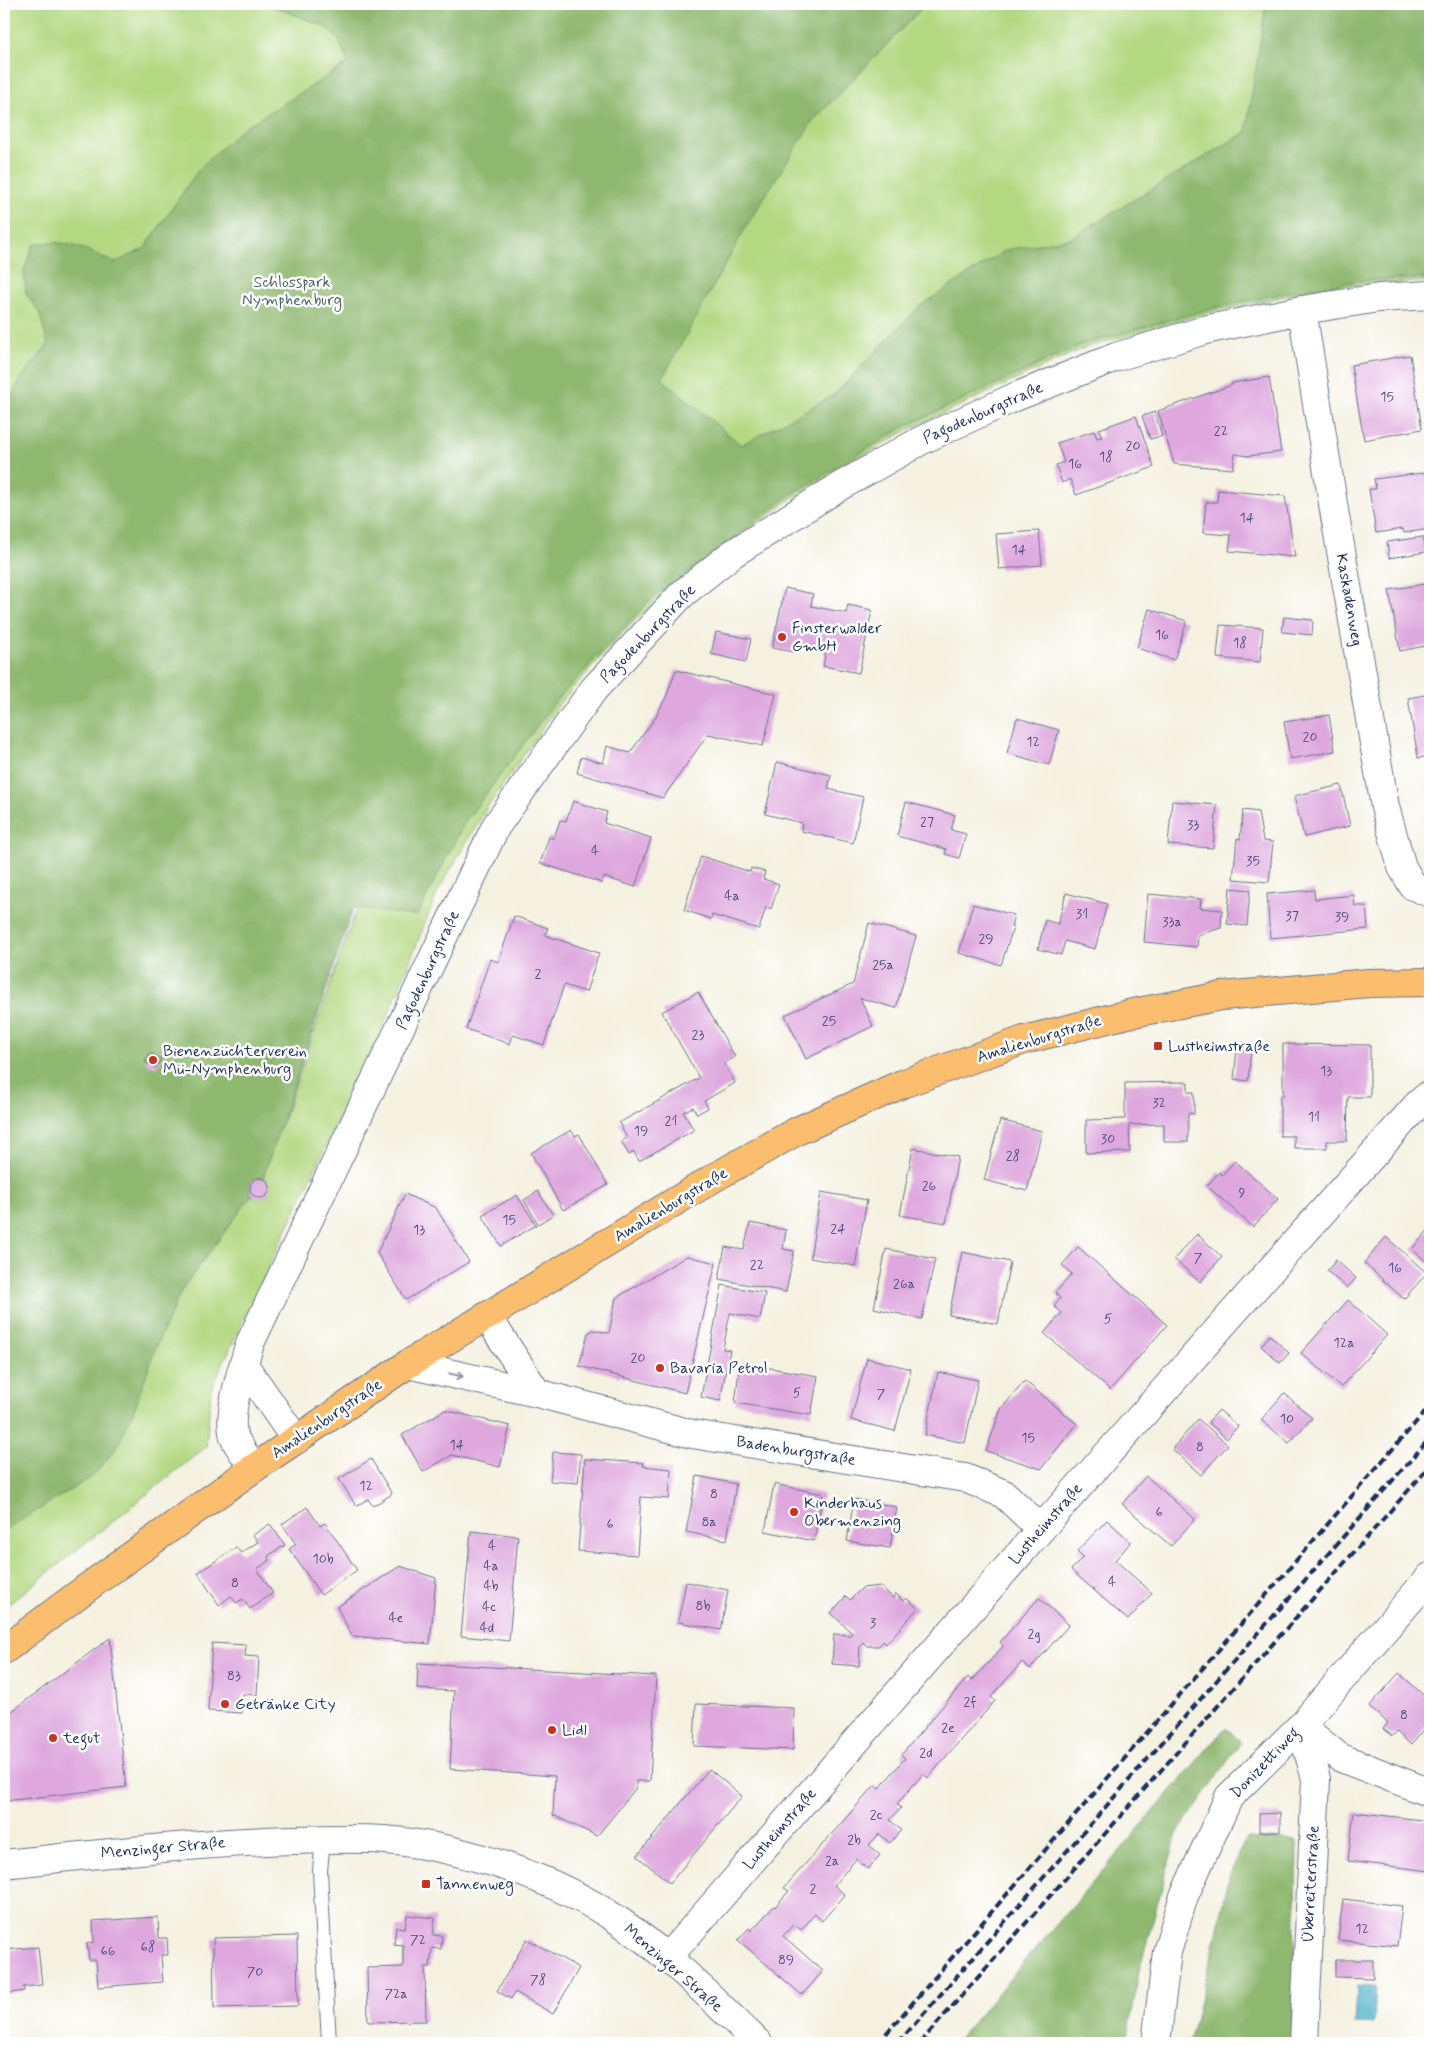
<svg xmlns="http://www.w3.org/2000/svg" width="1434" height="2047" font-family="Mynerve,sans-serif">
<style>
.green{fill:#b3d881;stroke:#678470;fill-rule:evenodd}
.forest{fill:#8eb86f;stroke:#547466}
.water{fill:#49afc9;stroke:#326f94}
.building{fill:#dea8de}
.lines{fill:none;stroke-linecap:round;stroke-linejoin:round}
.service-casing{stroke:#67738c;stroke-width:16}
.minor-casing{stroke:#67738c;stroke-width:30}
.tertiary-casing{stroke:#67738c;stroke-width:30}
.primary-casing{stroke:#67738c;stroke-width:30}
.service{stroke:#fff;stroke-width:14}
.minor{stroke:#fff;stroke-width:28}
.tertiary{stroke:#fff;stroke-width:28}
.primary{stroke:#fbbe6e;stroke-width:28}
.rail{stroke:#1b2f5e;stroke-width:4;stroke-dasharray:8 4;stroke-linecap:butt}
.oneway{stroke:#8d97ae}
.poi-dot{fill:#c8321e;stroke:#fff;stroke-width:2}
.labels{text-anchor:middle;dominant-baseline:central;stroke-width:5;stroke-linejoin:round;paint-order:stroke}
.number-label{font-size:14px;fill:#4c4d7e}
.park-label{font-size:16px;fill:#496268;stroke:#fff}
.street-label{font-size:16px;fill:#1b2f5e;stroke:#fff}
.poi-label{font-size:16px;fill:#1b2f5e;stroke:#fff;text-anchor:start}
</style>
<rect width="100%" height="100%" fill="#fff"/>
<filter id="ink" filterUnits="userSpaceOnUse"><feTurbulence type="fractalNoise" baseFrequency=".02" numOctaves="2"/><feDisplacementMap in="SourceGraphic" scale="10" xChannelSelector="R" yChannelSelector="G"/><feConvolveMatrix kernelMatrix="1 2 1 2 8 2 1 2 1" color-interpolation-filters="sRGB"/></filter>
<filter id="wash" filterUnits="userSpaceOnUse"><feTurbulence type="fractalNoise" baseFrequency=".0096" numOctaves="4" result="noise"/><feDisplacementMap in="SourceGraphic" scale="20" xChannelSelector="R" yChannelSelector="G"/><feGaussianBlur stdDeviation="1.12" result="paint"/><feColorMatrix in="noise" values="0 0 0 0 0 0 0 0 0 0 0 0 0 0 0 0 0 1.4 0 .05"/><feComposite in="paint" operator="in"/></filter>
<g filter="url(#wash)">
<rect width="100%" height="100%" fill="#f4f1e0"/>
<path class="green" d="M4 4H1430V281L1358 285 1290 295 1215 311 1084 348 905 431 792 498 696 568 652 604 613 643 560 703 488 806 438 891 390 1011 211 1389 206 1447 4 1608ZM454 627 283 1121H282L353 908ZM260 1177 266 1180 270 1186 266 1196 259 1198 252 1195 249 1189 251 1181Z"/>
<path class="forest" d="M267 4H926L812 122 748 223 662 379 741 445 834 395 920 306 1006 250 1071 238 1246 132 1266 4H1428L1430 7V278L1358 281 1290 292 1213 308 1081 345 902 428 789 496 649 601 556 701 464 823 417 916 353 908 263 1178C252 1176 246 1185 252 1195L182 1289 156 1347 133 1413 116 1449 93 1476 4 1531V405L10 399 21 378 48 345 40 314 26 293 24 271 33 245C61 237 89 250 114 263L144 249 199 169 243 128 298 95 348 63 339 40 326 27Z
M1226 1727 1241 1742 1177 1834 1139 1970 1127 2043H955Z
M1246 1838 1297 1841 1294 2043H1189L1209 1967 1230 1874Z"/>
<path class="water" d="M1357 1986 1376 1987 1374 2024 1355 2023Z"/>
<g id="blocks">
<path class="building" d="M1410 355 1422 429 1364 440 1351 365Z
M1269 377 1281 452 1248 456 1235 454 1233 469 1174 464 1158 411 1232 385V383Z
M1155 412 1162 436 1150 439 1142 416Z
M1136 416 1154 467 1076 495 1070 479 1062 483 1056 465 1064 462 1057 443 1094 431 1097 438 1102 437 1099 429Z
M1430 472V529L1404 533 1403 529 1376 533 1369 489H1376L1374 479Z
M1218 490 1285 496 1295 557 1229 551 1231 535 1203 533 1206 502H1217Z
M1039 531 1042 565 999 569 996 534Z
M1423 537 1426 552 1389 558 1387 542Z
M1430 583V645L1400 651 1389 590Z
M785 588 813 594 811 606 846 613 848 605 872 610 859 673 823 666 826 649 796 642 794 652 772 648Z
M1149 609 1187 621 1174 660 1137 648Z
M1284 617 1313 620 1312 635 1282 632Z
M1220 625 1263 628 1260 662 1217 658Z
M716 632 751 639 746 662 711 654Z
M676 670 776 694 763 746 708 734 663 798 577 773 581 757 603 763 607 746 630 753 655 718 666 697Z
M1430 694V756L1418 758 1408 698Z
M1329 715 1335 751 1290 759 1284 722Z
M1017 718 1059 730 1049 765 1007 753Z
M777 762 831 775 828 789 863 797 853 843 801 831 802 823 765 814Z
M1341 785 1350 826 1304 837 1294 796Z
M573 801 607 812 604 823 651 838 635 887 604 877 602 883 540 863 549 837 554 838 560 820 566 821Z
M1172 801 1217 805 1213 848 1168 845Z
M906 802 955 815 951 830 966 834 959 858 945 854 946 849 897 836Z
M1243 810 1258 812 1263 841 1273 842 1269 882 1233 879 1237 838 1240 839Z
M701 856 750 872 751 868 765 872 763 879 779 884 771 909 766 907 759 929 712 915 711 919 684 910Z
M1230 888 1250 890 1247 926 1227 924Z
M1314 890 1315 899 1354 895 1355 906H1366L1368 929 1270 938 1267 894Z
M1066 893 1107 904 1095 949 1065 941 1061 955 1038 949 1045 920 1058 924Z
M1148 894 1201 899 1200 908 1222 910 1221 928 1198 935 1197 947 1144 942Z
M973 904 1014 915 1011 927 1013 928 1001 965 959 953Z
M514 916 548 928 545 935 599 953 586 992 564 985 544 1045 513 1035 510 1044 466 1029 490 959 498 962Z
M869 923 916 936 896 1008 860 998 873 1026 806 1059 785 1015 853 984Z
M698 992 735 1057 724 1064 735 1083 704 1101 708 1108 697 1114 693 1107 683 1112 694 1130 639 1161 634 1152 629 1155 621 1141 627 1138 619 1123 699 1078 662 1012Z
M1283 1044 1370 1045V1097H1348L1347 1141H1327V1148H1294V1136H1280V1096H1283Z
M1237 1049 1251 1051 1248 1081 1234 1079Z
M150 1053 161 1059 156 1068 145 1062Z
M1188 1082V1092H1194V1114L1188 1113V1142H1164V1124L1129 1125 1130 1152 1086 1153V1120L1125 1119V1083Z
M1000 1120 1042 1131 1027 1191 984 1180Z
M571 1130 575 1136 579 1134 608 1185 563 1210 531 1153Z
M913 1148 958 1157 946 1223 900 1215Z
M1235 1161 1278 1199 1253 1227 1207 1186 1219 1172 1222 1175Z
M250 1188a10 10 0 1 1 20 0a10 10 0 1 1-20 0Z
M538 1191 553 1215 538 1224 524 1200Z
M821 1192 867 1200 855 1266 810 1258Z
M405 1194 436 1208 469 1262 406 1300 377 1253Z
M517 1195 536 1225 501 1246 482 1215Z
M750 1223 786 1230 783 1249 794 1251 786 1292 719 1279 725 1247 744 1250Z
M1430 1228V1265L1412 1249Z
M1197 1234 1222 1257 1200 1282 1174 1259Z
M1386 1237 1427 1273 1404 1299 1364 1263Z
M1078 1247 1167 1325 1110 1390 1044 1333 1062 1313 1054 1306 1060 1298 1055 1293 1072 1274 1062 1265Z
M886 1249 935 1259 922 1319 874 1308Z
M962 1252 1010 1262 998 1324 949 1315Z
M687 1256 716 1263 685 1393 579 1366 588 1333 593 1330 609 1333 616 1298Z
M1336 1260 1356 1278 1347 1288 1327 1271Z
M722 1285 765 1293 760 1319 730 1313 723 1349 730 1350 720 1401 701 1397Z
M1348 1300 1387 1335 1341 1387 1301 1353Z
M1270 1335 1289 1353 1280 1363 1261 1346Z
M867 1358 911 1369 895 1431 851 1420Z
M740 1363 818 1376 811 1415 735 1403Z
M938 1372 978 1380 965 1443 925 1435Z
M1025 1381 1077 1424 1041 1469 986 1451 1001 1409Z
M1284 1393 1312 1418 1289 1443 1261 1420Z
M445 1410 510 1426 500 1467 452 1455 423 1472 402 1435Z
M1219 1410 1238 1426 1227 1439 1208 1422Z
M1198 1419 1228 1445 1201 1475 1172 1449Z
M553 1452 581 1454 578 1483 550 1481Z
M371 1459 392 1494 373 1506 368 1499 356 1506 339 1479Z
M585 1459 644 1463 643 1466 671 1469 669 1499 641 1497 637 1555 578 1551Z
M697 1476 736 1484 727 1540 686 1532Z
M1146 1476 1195 1519 1171 1546 1122 1504Z
M774 1484 823 1494 814 1541 765 1531Z
M854 1499 897 1507 890 1548 847 1541Z
M307 1507 320 1526 325 1523 357 1570 321 1595 289 1549 296 1544 282 1524Z
M1107 1520 1131 1542 1115 1560 1152 1593 1128 1620 1071 1570 1083 1557 1077 1551Z
M270 1524 285 1545 268 1556 270 1560 257 1569 273 1593 250 1609 243 1599 236 1603 231 1596 219 1605 198 1573 236 1547 241 1553 258 1542 253 1535Z
M471 1531 518 1536 509 1641 461 1636Z
M400 1566 436 1578 430 1644 352 1636 337 1607Z
M686 1582 728 1590 721 1630 678 1622Z
M880 1586 893 1598 896 1594 903 1601 906 1598 918 1608 886 1644 883 1641 879 1646H867L863 1642 860 1646 859 1666 832 1664 834 1634 850 1635 852 1633 831 1613 846 1596 850 1600 862 1588Z
M1039 1598 1069 1625 1030 1669 1022 1662 991 1697 995 1701 950 1752 928 1778 923 1774 897 1804 901 1808 890 1820 901 1830 890 1843 879 1834 869 1845 880 1855 868 1869 856 1859 834 1885 845 1895 822 1921 815 1914 801 1930 794 1924 783 1936 823 1971 802 1995 738 1940 749 1928 751 1931 774 1906 775 1907 789 1891 784 1888 875 1785 879 1789 905 1758 901 1755 968 1677 972 1681 1003 1646 1000 1642Z
M110 1638 126 1787 4 1801V1717Z
M212 1643 246 1645 245 1656 259 1657 257 1695 243 1694 242 1713 208 1711Z
M418 1663 656 1676 650 1781H636V1788L597 1836 553 1815 555 1776 450 1769 454 1691 417 1689Z
M1399 1673 1430 1701V1723L1411 1745 1397 1732 1392 1736 1383 1729 1388 1723 1369 1707Z
M696 1704 794 1708 793 1750 694 1746Z
M709 1769 742 1796 670 1883 637 1856Z
M1354 1812 1430 1821V1871L1348 1861Z
M1280 1813V1832H1259V1814Z
M1343 1899 1402 1906 1397 1946 1338 1940Z
M407 1915 435 1918 433 1935 442 1936 441 1949 432 1948 430 1967H425L426 2021 368 2022 367 1968 403 1967V1945L394 1944 396 1927 405 1928Z
M158 1917 159 1938H167L168 1955H161L163 1982 98 1987 96 1960H89L87 1943 94 1942 93 1921Z
M297 1936 298 2006 214 2008 213 1938Z
M527 1939 579 1968 553 2014 515 1992 511 1999 497 1991Z
M38 1947 42 1985 23 1987 24 1991 4 1994V1950Z
M1335 1960H1373V1978L1335 1977Z"/>
</g>
</g>
<g filter="url(#ink)">
<use href="#blocks" fill-opacity="0" stroke="#67738c" stroke-width="1"/>
<g class="lines">
<defs>
<path id="service" d="M323 1839 320 1871 329 2043"/>
<path id="minor" d="M1302 310 1335 516 1385 807 1402 867 1413 886 1430 893
M487 1316 537 1393
M408 1364 537 1393 692 1434 965 1478 1004 1494 1041 1529
M244 1365 296 1440
M254 1468C248 1459 240 1449 235 1439 225 1418 244 1362 251 1341L496 826 594 689 682 594 732 554 837 488 922 440 1015 397 1116 357 1209 329 1302 310 1379 298 1430 295
M1301 1726 1316 1779 1304 2043
M1301 1726 1339 1757 1430 1793
M667 1958 1041 1529 1419 1103 1430 1094
M1156 2043 1167 1952 1184 1896 1229 1797 1301 1726 1430 1577"/>
<path id="tertiary" d="M4 1864C91 1855 178 1845 266 1841 305 1840 345 1837 385 1840 460 1846 556 1878 619 1921 670 1955 714 2001 758 2043"/>
<path id="primary" d="M4 1650 92 1584 254 1468 408 1364 717 1176 797 1131 902 1084 1024 1040 1128 1014 1222 996 1369 983 1430 982"/>
</defs>
<use href="#service" class="service-casing"/>
<use href="#minor" class="minor-casing"/>
<use href="#tertiary" class="tertiary-casing"/>
<use href="#primary" class="primary-casing"/>
<use href="#service" class="service"/>
<use href="#minor" class="minor"/>
<use href="#tertiary" class="tertiary"/>
<use href="#primary" class="primary"/>
<path class="rail" d="M878 2043 1430 1406
M898 2043 1430 1438
M920 2043 1430 1466"/>
</g>
<defs><path id="oneway-shaft" d="M-6 0H5M1.5-3L5.5 0L1.5 3" fill="none" stroke-width="1.6" stroke-linecap="round" stroke-linejoin="round" transform="scale(1.25)"/></defs>
<use class="oneway" href="#oneway-shaft" transform="translate(456 1375) rotate(13)"/>
</g>
<g class="poi-dot">
<circle cx="782" cy="637" r="5"/>
<rect x="1153" y="1041" width="10" height="10" rx="2.5"/>
<circle cx="153" cy="1060" r="5"/>
<circle cx="660" cy="1368" r="5"/>
<circle cx="794" cy="1512" r="5"/>
<circle cx="225" cy="1704" r="5"/>
<circle cx="552" cy="1730" r="5"/>
<circle cx="53" cy="1738" r="5"/>
<rect x="421" y="1879" width="10" height="10" rx="2.5"/>
</g>
<g class="labels">
<g class="number-label">
<text x="1387" y="397">15</text>
<text x="1221" y="431">22</text>
<text x="1133" y="446">20</text>
<text x="1106" y="457">18</text>
<text x="1075" y="464">16</text>
<text x="1247" y="518">14</text>
<text x="1019" y="550">14</text>
<text x="1162" y="635">16</text>
<text x="1240" y="643">18</text>
<text x="1310" y="737">20</text>
<text x="1033" y="742">12</text>
<text x="927" y="822">27</text>
<text x="1193" y="825">33</text>
<text x="595" y="851">4</text>
<text x="1253" y="861">35</text>
<text x="732" y="896">4a</text>
<text x="1082" y="914">31</text>
<text x="1292" y="916">37</text>
<text x="1342" y="917">39</text>
<text x="1172" y="922">33a</text>
<text x="986" y="939">29</text>
<text x="883" y="965">25a</text>
<text x="538" y="974">2</text>
<text x="829" y="1021">25</text>
<text x="698" y="1035">23</text>
<text x="1326" y="1071">13</text>
<text x="1159" y="1103">32</text>
<text x="1314" y="1117">11</text>
<text x="671" y="1121">21</text>
<text x="641" y="1131">19</text>
<text x="1108" y="1139">30</text>
<text x="1013" y="1156">28</text>
<text x="929" y="1186">26</text>
<text x="1242" y="1193">9</text>
<text x="509" y="1220">15</text>
<text x="838" y="1229">24</text>
<text x="419" y="1230">13</text>
<text x="1198" y="1258">7</text>
<text x="757" y="1265">22</text>
<text x="1395" y="1268">16</text>
<text x="904" y="1284">26a</text>
<text x="1108" y="1319">5</text>
<text x="1344" y="1343">12a</text>
<text x="638" y="1358">20</text>
<text x="797" y="1393">5</text>
<text x="881" y="1394">7</text>
<text x="1287" y="1419">10</text>
<text x="1028" y="1438">15</text>
<text x="457" y="1445">14</text>
<text x="1200" y="1447">8</text>
<text x="366" y="1486">12</text>
<text x="714" y="1494">8</text>
<text x="1159" y="1512">6</text>
<text x="709" y="1522">8a</text>
<text x="610" y="1524">6</text>
<text x="492" y="1546">4</text>
<text x="323" y="1559">10b</text>
<text x="491" y="1566">4a</text>
<text x="1112" y="1582">4</text>
<text x="235" y="1583">8</text>
<text x="491" y="1586">4b</text>
<text x="703" y="1606">8b</text>
<text x="489" y="1607">4c</text>
<text x="396" y="1618">4e</text>
<text x="873" y="1623">3</text>
<text x="487" y="1628">4d</text>
<text x="1034" y="1634">2g</text>
<text x="234" y="1676">83</text>
<text x="970" y="1702">2f</text>
<text x="1404" y="1715">8</text>
<text x="948" y="1728">2e</text>
<text x="926" y="1753">2d</text>
<text x="876" y="1815">2c</text>
<text x="854" y="1840">2b</text>
<text x="832" y="1861">2a</text>
<text x="813" y="1889">2</text>
<text x="1362" y="1929">12</text>
<text x="418" y="1940">72</text>
<text x="148" y="1947">68</text>
<text x="108" y="1951">66</text>
<text x="786" y="1960">89</text>
<text x="255" y="1972">70</text>
<text x="538" y="1980">78</text>
<text x="396" y="1994">72a</text>
</g>
<g class="park-label">
<text x="292" y="282">Schlosspark<tspan x="292" dy="18">Nymphenburg</tspan></text>
</g>
<g class="street-label">
<text transform="translate(983 413) rotate(-24)">Pagodenburgstraße</text>
<text transform="translate(1349 600) rotate(80)">Kaskadenweg</text>
<text transform="translate(648 634) rotate(-46)">Pagodenburgstraße</text>
<text transform="translate(428 970) rotate(-65)">Pagodenburgstraße</text>
<text transform="translate(1039 1039) rotate(-17)">Amalienburgstraße</text>
<text transform="translate(671 1205) rotate(-31)">Amalienburgstraße</text>
<text transform="translate(327 1419) rotate(-34)">Amalienburgstraße</text>
<text transform="translate(796 1451) rotate(9)">Badenburgstraße</text>
<text transform="translate(1046 1524) rotate(-49)">Lustheimstraße</text>
<text transform="translate(1265 1763) rotate(-46)">Donizettiweg</text>
<text transform="translate(780 1829) rotate(-49)">Lustheimstraße</text>
<text transform="translate(163 1848) rotate(-5)">Menzinger Straße</text>
<text transform="translate(1311 1884) rotate(-87)">Überreiterstraße</text>
<text transform="translate(673 1968) rotate(41)">Menzinger Straße</text>
</g>
<g class="poi-label">
<text x="792" y="628">Finsterwalder<tspan x="792" dy="18">GmbH</tspan></text>
<text x="1168" y="1046">Lustheimstraße</text>
<text x="163" y="1051">Bienenzüchterverein<tspan x="163" dy="18">Mü-Nymphenburg</tspan></text>
<text x="670" y="1368">Bavaria Petrol</text>
<text x="804" y="1503">Kinderhaus<tspan x="804" dy="18">Obermenzing</tspan></text>
<text x="235" y="1704">Getränke City</text>
<text x="562" y="1730">Lidl</text>
<text x="63" y="1738">tegut</text>
<text x="436" y="1884">Tannenweg</text>
</g>
</g>
<rect width="1434" height="2047" fill="none" stroke="#fff" stroke-width="20"/>
</svg>
